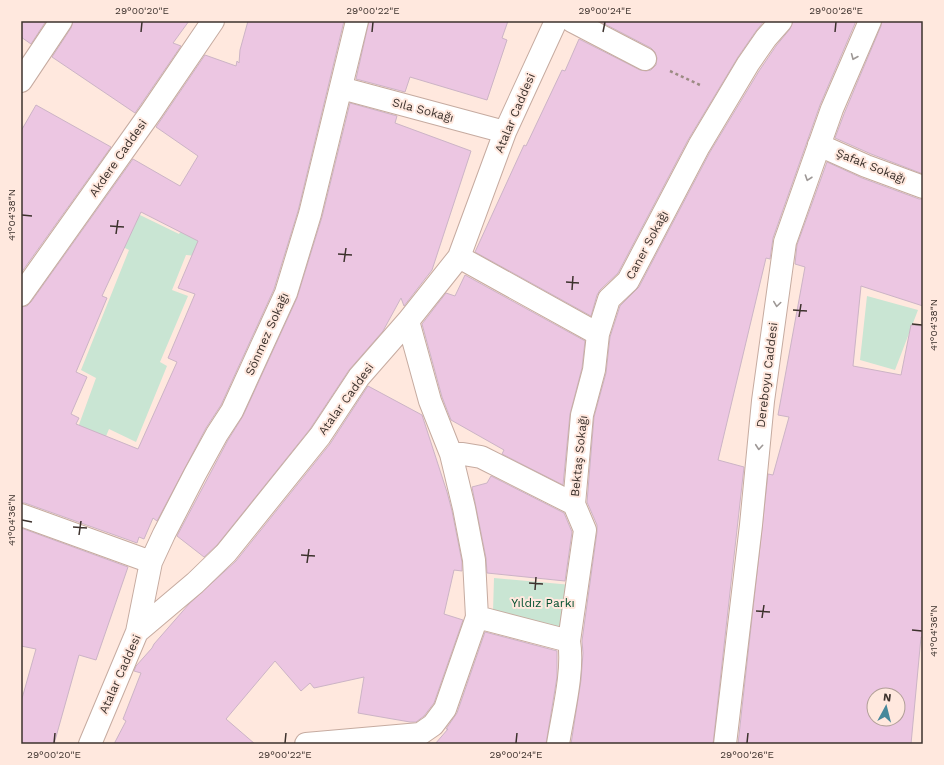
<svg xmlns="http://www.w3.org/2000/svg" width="944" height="765" font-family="'Work Sans',sans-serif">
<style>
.green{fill:#c9e5d3}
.building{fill:#ecc6e2;stroke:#ccb4c6;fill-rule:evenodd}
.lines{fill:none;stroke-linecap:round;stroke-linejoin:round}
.minor-casing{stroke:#c6aba0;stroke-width:24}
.tertiary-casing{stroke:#c6aba0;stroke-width:24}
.path{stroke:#9c8b83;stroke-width:2.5;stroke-dasharray:3 3;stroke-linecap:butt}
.minor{stroke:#fff;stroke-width:22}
.tertiary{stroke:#fff;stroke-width:22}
.oneway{stroke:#9e9896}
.ticks{fill:none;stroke:#3d322d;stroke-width:1.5}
.labels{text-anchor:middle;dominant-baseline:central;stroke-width:4;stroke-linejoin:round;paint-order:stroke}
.street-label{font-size:12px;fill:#3d322d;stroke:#ffe8de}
.park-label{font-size:12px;fill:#045030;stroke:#ffe8de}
.neatline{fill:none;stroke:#3d322d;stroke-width:1.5}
.ticks-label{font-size:10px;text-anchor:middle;fill:#3d322d}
</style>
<rect width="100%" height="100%" fill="#ffe8de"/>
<path class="green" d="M105 198 179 234 195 206 217 215 197 256 186 255 172 290 188 296 160 362 167 366 136 442 109 429 90 475 65 463 96 378 81 370 129 250 85 228Z
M867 296 918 310 895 370 860 360Z
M494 578 572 585 565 629 493 612Z"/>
<path class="building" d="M21 21H46L31 44 21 37Z
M73 21H189L173 43 181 46 135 113 52 57 71 28Z
M248 21H344L298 211 274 289 221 405 206 428 157 521 153 518 144 539 139 537 137 543 25 503H21V307L27 306 31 302 133 159 180 186 198 156 156 127 205 55 236 66 237 61 239 63 240 50ZM141 212 198 241 178 288 195 294 168 358 177 362 138 449 76 424 79 418 71 414 87 377 76 372 107 298 102 296Z
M369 21H508L502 38 507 40 487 100 410 77 405 92 356 79Z
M599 21H764L756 31 738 57 688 140 618 273 600 290 597 295 591 316 475 252 524 145 526 146 562 70 565 71 579 39 640 70 646 71 651 70 656 65 657 58 655 52 651 48Z
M793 21H856L820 105 773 238 770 259 766 258 718 460 744 467 713 744H571L581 680 583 653 582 641 597 532V525L587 502 594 417 606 373 610 337 620 306 639 287 710 152 759 71 776 46 790 29Z
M882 21H923V174L871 154 835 138 844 114 881 26Z
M350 103 397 116 395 123 471 151 432 270 404 306 401 298 383 331 349 370 310 429 217 545 204 557 177 536 228 440 243 416 297 298 322 217Z
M36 105 111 147 21 273V131Z
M827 162 862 178 919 199H923V306L861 286 853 366 901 375 911 325 923 326V637H921L911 744H738L768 474 773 475 789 417 778 415 805 267 795 264 797 245ZM874 695H898V719H874Z
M465 275 585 341 582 368 570 414 563 485 502 454 504 450 451 420 442 397 422 324 446 293 455 296Z
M368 386 422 415 447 492 452 511 462 562V571L454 570 444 614 463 620 434 703 424 716 416 722H410L358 713 364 677 314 688 310 683 301 691 275 661 226 719 255 744H114L126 721 123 719 141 673 134 671 136 666 152 648 154 644 189 604 236 561 330 444Z
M491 476 564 513 572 532 565 581 487 573 486 558 472 487 487 483Z
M21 528 128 567 96 660 79 655 54 744H21V702L36 649 21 646Z
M485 632 557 651V677L546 744H435L448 729H446L457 713Z"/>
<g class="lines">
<defs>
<path id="minor" d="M572 21 645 59
M21 81 61 21
M341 88 505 132
M819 145 866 166 923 187
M459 257 598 334
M21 295 151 112 213 21
M451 454H463L481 457 574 504
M21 515 151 562
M477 617 569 641
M137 632 151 562 164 534 195 474 217 434 232 411 286 293 310 214 357 21
M90 744 137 632 195 583 226 553 320 436 359 377 408 321 459 257 505 132 556 21
M306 744 420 734 433 725 445 709 477 617 474 560 464 508 451 454 430 401 408 321
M558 744C563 713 574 670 569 641L585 530 574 504 582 415 594 370 598 334 609 299 628 281 699 146 748 64 766 38 781 21"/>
<path id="tertiary" d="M725 744 751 525 763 401 785 242 832 109 870 21"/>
</defs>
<use href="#minor" class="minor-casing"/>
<use href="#tertiary" class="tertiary-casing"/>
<path class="path" d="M670 71 702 86"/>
<use href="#minor" class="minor"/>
<use href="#tertiary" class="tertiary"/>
</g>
<defs><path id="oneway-chevron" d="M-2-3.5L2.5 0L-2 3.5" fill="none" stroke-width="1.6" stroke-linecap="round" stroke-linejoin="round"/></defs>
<g class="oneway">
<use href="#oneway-chevron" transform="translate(854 57) rotate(113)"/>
<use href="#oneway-chevron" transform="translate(808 178) rotate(109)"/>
<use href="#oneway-chevron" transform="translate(777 304) rotate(98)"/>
<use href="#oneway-chevron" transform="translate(759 447) rotate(95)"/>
</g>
<path class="ticks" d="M141 32 142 22M372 32 373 22M603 32 605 22M835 32 836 22M22 215 32 216M110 226 124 227M116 234 118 220M338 254 352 255M344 262 346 248M566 282 579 283M572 290 573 276M793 310 807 311M799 317 801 304M912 324 922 325M22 520 32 522M73 527 87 528M79 535 81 521M301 555 315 556M307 563 309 549M529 583 543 584M535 590 536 577M756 611 770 612M762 618 764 605M912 630 922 631M54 743 55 733M285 743 286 733M516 743 517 733M747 743 748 733"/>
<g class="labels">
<g class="street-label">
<text transform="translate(423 110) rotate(15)">Sıla Sokağı</text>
<text transform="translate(515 113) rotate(-67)">Atalar Caddesi</text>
<text transform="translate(118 158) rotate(-55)">Akdere Caddesi</text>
<text transform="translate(871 166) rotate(22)">Şafak Sokağı</text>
<text transform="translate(647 245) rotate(-62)">Caner Sokağı</text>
<text transform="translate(267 334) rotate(-66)">Sönmez Sokağı</text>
<text transform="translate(767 375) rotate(-83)">Dereboyu Caddesi</text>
<text transform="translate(346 399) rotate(-54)">Atalar Caddesi</text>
<text transform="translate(579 456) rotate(-84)">Bektaş Sokağı</text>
<text transform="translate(120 674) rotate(-66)">Atalar Caddesi</text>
</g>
<g class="park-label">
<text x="543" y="603">Yıldız Parkı</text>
</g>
</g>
<rect width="944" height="765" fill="none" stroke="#ffe8de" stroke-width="44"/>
<g transform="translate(886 707) rotate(7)"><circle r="19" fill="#ffe8de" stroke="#b19f97"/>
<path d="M0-3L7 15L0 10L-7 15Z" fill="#47889b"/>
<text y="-6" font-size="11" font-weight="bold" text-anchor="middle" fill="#3d322d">N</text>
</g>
<rect x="22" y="22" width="900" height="721" class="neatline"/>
<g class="ticks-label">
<text x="142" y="14">29°00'20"E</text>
<text x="373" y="14">29°00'22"E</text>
<text x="605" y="14">29°00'24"E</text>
<text x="836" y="14">29°00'26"E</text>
<text transform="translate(11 215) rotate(-90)" y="4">41°04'38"N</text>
<text transform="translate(933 325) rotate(-90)" y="4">41°04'38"N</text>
<text transform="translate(11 520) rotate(-90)" y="4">41°04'36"N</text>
<text transform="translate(933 631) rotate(-90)" y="4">41°04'36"N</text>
<text x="54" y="758">29°00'20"E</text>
<text x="285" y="758">29°00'22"E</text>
<text x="516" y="758">29°00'24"E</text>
<text x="747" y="758">29°00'26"E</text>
</g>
</svg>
